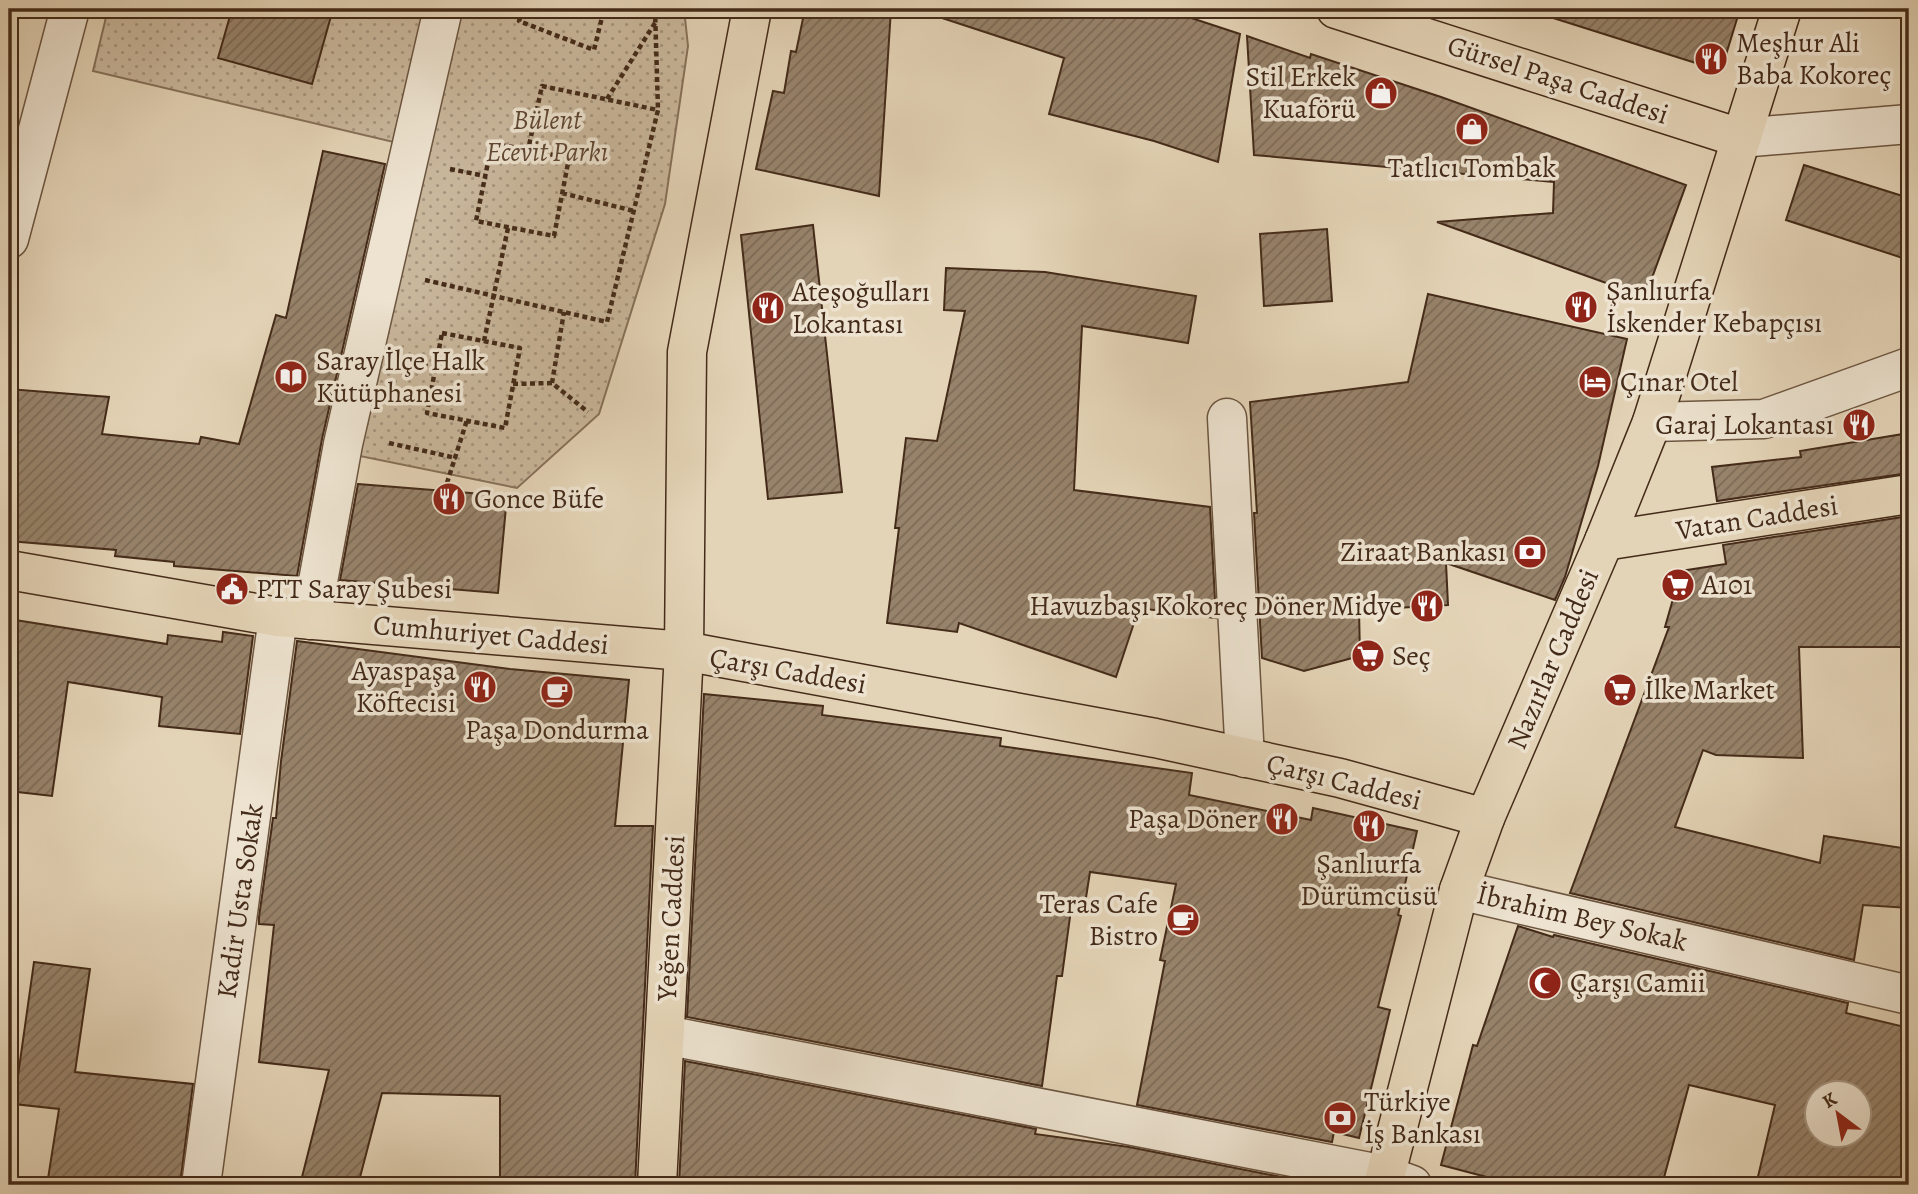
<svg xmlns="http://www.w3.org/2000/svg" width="1918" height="1194" font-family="Alegreya,serif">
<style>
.park{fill:url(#park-dots);stroke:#86715a;stroke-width:2}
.building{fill:url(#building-hatch);stroke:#442b19;stroke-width:2;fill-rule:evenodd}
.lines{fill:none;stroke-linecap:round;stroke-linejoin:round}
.minor-casing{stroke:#6c5540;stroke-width:41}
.major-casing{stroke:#442b19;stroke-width:41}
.highway-casing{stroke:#442b19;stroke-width:41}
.path{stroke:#442b19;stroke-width:4.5;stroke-dasharray:5 3.5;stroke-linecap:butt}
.minor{stroke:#ede3d0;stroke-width:38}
.major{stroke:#e4d4b7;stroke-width:38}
.highway{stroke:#e4d4b7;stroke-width:38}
.labels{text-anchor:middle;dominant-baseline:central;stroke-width:7;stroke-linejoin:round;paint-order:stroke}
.poi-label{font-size:28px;fill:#442b19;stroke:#ede3d0;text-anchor:start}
.street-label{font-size:28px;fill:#442b19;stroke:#ede3d0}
.park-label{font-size:28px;font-style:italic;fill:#5f4733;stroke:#ede3d0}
</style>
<defs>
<pattern id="park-dots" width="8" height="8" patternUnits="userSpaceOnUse" patternTransform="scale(1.75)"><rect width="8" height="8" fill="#c9b79c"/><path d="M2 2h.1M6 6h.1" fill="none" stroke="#a5957e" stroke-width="1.8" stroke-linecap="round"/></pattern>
<pattern id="building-hatch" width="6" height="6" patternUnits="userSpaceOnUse" patternTransform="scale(1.75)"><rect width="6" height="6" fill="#97836b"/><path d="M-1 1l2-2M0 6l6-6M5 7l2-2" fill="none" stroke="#7d6b57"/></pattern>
</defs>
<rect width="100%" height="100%" fill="#e4d4b7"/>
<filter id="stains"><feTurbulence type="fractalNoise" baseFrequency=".00286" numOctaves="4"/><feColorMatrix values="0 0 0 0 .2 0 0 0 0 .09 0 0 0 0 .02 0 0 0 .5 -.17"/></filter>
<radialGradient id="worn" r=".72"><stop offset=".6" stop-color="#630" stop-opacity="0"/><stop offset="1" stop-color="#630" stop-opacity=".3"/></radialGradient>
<path class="park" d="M108 9H684L688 46 665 204 599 414 517 488 355 455 419 148 93 71Z"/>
<path class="building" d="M232 9H333L312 84 218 58Z
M805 9H891L879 196 756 169 773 91 784 93 791 51 796 52Z
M937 9H1164L1240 34 1218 162 1154 141 1049 114 1064 58 936 16Z
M1551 9H1740L1721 71 1550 17Z
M1247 36 1310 58 1311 54 1441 97 1686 185 1645 297 1437 222 1553 213 1554 182 1254 155Z
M323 151 385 164 322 439 297 576 174 566V562L115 556 116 550 9 541V389L109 397 102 434 199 444 201 437 239 444 276 315 286 318Z
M1804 165 1909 198V260L1786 220Z
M813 225 842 492 768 499 741 235Z
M1327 229 1332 301 1264 306 1260 234Z
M946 268 1045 272 1196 296 1188 343 1082 326 1074 490 1210 507 1216 618 1139 608 1116 677 959 623 957 632 887 623 899 528H895L906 438 937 441 965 311 944 310Z
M1428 294 1627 339 1598 466 1565 577 1555 600 1446 563 1448 605 1359 610 1360 656 1304 671 1262 658 1254 513H1257L1250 402 1408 382Z
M1909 433V473L1717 501 1712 467 1801 457 1800 451Z
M358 484 507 496 498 593 340 580Z
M1909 516V647H1799L1803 758 1716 755 1703 750 1675 827 1820 863 1824 836 1909 849V908L1863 905 1854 960 1570 893 1669 627H1665L1681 571 1726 564 1723 545Z
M9 619 167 644 168 635 222 642 223 632 253 636 240 734 159 726 162 697 68 682 52 796 9 791Z
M297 641 510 669 629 680 615 826H653L635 1185H500V1096L382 1093 358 1185H300L329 1070 259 1062 274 925 259 924V917L273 818H276L281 761Z
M704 694 823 706 822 715 1001 738 1000 746 1192 773 1189 795 1311 820 1313 808 1417 831 1398 915 1401 916 1378 1007 1390 1010 1359 1138 1334 1132 1332 1142 1137 1105 1165 961 1160 960 1176 884 1090 872 1085 904 1072 902 1062 976H1057L1042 1086 687 1017Z
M1518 926 1553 937 1554 935 1848 1003 1846 1013 1909 1028V1185H1756L1775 1105 1689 1085 1662 1185H1517L1441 1165 1473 1045 1477 1046ZM1816 1093H1858V1135H1816Z
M34 962 90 969 75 1072 193 1084 180 1185H47L59 1109 14 1104Z
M685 1061 1036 1129 1035 1134 1129 1147 1322 1185H679Z"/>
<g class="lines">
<defs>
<path id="minor" d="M1740 138 1909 124
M9 239 70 9
M1227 418 1245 758
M1652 422 1764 419 1909 367
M311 620 343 444 443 9
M1459 890 1909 995
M665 1035 1385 1175 1412 1185
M201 1185 278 617"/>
<path id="major" d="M1604 541 1909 494
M9 570 278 617 684 651 657 1185
M1383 1185 1459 890 1485 818"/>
<path id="highway" d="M752 9 687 352 684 651 1155 738 1340 778 1485 818 1604 541 1652 422 1782 9
M1336 9 1740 138"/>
</defs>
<use href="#minor" class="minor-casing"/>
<use href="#major" class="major-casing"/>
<use href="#highway" class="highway-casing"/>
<path class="path" d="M523 9 519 21 594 50 604 9
M655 9 658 110
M607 99 655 23
M492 143 569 158 554 236 476 221Z
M450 169 485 176
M562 193 634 211
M425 280 607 322 658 110 542 86 528 150
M442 333 520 348 505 428 427 413Z
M484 341 508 228
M406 361 436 368
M552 383 564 312
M513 384 552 383 588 412
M389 443 456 458
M447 483 467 420"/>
<use href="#minor" class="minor"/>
<use href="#major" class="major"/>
<use href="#highway" class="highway"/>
</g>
<defs>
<symbol id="restaurant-disc" viewBox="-11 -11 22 22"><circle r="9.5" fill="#8f2418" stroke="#ede3d0"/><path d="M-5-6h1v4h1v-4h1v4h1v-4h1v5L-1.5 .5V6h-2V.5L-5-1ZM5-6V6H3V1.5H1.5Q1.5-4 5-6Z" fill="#fff"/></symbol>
<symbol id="shop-disc" viewBox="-11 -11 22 22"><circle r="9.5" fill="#8f2418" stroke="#ede3d0"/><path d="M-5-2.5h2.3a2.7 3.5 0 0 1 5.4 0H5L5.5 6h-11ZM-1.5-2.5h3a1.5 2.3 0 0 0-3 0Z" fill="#fff"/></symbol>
<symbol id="library-disc" viewBox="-11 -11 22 22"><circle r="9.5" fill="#8f2418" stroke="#ede3d0"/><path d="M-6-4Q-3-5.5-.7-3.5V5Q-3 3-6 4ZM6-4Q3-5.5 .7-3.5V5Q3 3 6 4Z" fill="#fff"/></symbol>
<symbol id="hotel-disc" viewBox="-11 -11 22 22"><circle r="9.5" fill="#8f2418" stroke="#ede3d0"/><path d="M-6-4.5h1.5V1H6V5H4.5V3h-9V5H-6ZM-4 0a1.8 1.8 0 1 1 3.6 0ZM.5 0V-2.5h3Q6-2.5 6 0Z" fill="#fff"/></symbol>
<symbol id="bank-disc" viewBox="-11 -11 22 22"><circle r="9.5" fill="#8f2418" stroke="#ede3d0"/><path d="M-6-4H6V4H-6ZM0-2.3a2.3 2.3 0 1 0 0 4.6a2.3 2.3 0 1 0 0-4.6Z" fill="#fff"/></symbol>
<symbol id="supermarket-disc" viewBox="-11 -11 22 22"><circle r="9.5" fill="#8f2418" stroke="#ede3d0"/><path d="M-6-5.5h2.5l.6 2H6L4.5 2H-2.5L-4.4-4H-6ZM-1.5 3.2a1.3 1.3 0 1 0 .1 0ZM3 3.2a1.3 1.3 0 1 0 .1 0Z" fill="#fff"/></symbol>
<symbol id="civic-disc" viewBox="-11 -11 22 22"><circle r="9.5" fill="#8f2418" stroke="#ede3d0"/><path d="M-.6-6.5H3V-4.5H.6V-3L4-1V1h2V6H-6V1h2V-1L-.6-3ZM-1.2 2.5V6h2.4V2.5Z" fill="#fff"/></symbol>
<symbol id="cafe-disc" viewBox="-11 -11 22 22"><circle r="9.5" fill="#8f2418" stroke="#ede3d0"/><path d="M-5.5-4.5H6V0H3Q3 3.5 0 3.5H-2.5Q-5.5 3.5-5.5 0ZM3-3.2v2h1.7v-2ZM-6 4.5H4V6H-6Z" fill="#fff"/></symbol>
<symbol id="mosque-disc" viewBox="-11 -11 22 22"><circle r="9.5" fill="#8f2418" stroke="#ede3d0"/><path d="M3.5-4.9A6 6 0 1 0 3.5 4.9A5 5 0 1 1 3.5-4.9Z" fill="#fff"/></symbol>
</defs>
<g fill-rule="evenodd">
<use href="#restaurant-disc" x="1692" y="40" width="38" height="38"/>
<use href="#shop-disc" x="1362" y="74" width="38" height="38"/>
<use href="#shop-disc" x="1453" y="110" width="38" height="38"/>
<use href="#restaurant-disc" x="1562" y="288" width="38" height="38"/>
<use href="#restaurant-disc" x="749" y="289" width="38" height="38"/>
<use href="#library-disc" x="272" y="358" width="38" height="38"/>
<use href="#hotel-disc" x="1576" y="363" width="38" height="38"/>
<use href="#restaurant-disc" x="1840" y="406" width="38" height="38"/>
<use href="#restaurant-disc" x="430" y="480" width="38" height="38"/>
<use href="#bank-disc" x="1511" y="533" width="38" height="38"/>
<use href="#supermarket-disc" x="1659" y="566" width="38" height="38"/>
<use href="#civic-disc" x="213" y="570" width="38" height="38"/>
<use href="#restaurant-disc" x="1408" y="587" width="38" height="38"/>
<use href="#supermarket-disc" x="1349" y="637" width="38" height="38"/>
<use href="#restaurant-disc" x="461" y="668" width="38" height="38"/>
<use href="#supermarket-disc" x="1601" y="671" width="38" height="38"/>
<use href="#cafe-disc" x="538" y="673" width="38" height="38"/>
<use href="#restaurant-disc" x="1263" y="800" width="38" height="38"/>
<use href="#restaurant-disc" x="1350" y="807" width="38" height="38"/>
<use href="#cafe-disc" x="1164" y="901" width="38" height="38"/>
<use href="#mosque-disc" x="1526" y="964" width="38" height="38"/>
<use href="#bank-disc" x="1321" y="1099" width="38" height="38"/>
</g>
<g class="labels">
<g class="poi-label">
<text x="1736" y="43">Meşhur Ali<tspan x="1736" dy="32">Baba Kokoreç</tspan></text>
<text x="1356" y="77" text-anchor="end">Stil Erkek<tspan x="1356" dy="32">Kuaförü</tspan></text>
<text x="1472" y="168" text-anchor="middle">Tatlıcı Tombak</text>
<text x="1606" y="291">Şanlıurfa<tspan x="1606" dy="32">İskender Kebapçısı</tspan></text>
<text x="792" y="292">Ateşoğulları<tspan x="792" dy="32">Lokantası</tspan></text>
<text x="316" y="361">Saray İlçe Halk<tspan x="316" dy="32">Kütüphanesi</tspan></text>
<text x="1620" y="382">Çınar Otel</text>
<text x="1834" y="425" text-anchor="end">Garaj Lokantası</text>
<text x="474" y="499">Gonce Büfe</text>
<text x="1506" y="552" text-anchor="end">Ziraat Bankası</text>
<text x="1702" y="585">A101</text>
<text x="256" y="589">PTT Saray Şubesi</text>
<text x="1402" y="606" text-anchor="end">Havuzbaşı Kokoreç Döner Midye</text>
<text x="1392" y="656">Seç</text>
<text x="456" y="671" text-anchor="end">Ayaspaşa<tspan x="456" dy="32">Köftecisi</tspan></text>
<text x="1644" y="690">İlke Market</text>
<text x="557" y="730" text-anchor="middle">Paşa Dondurma</text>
<text x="1258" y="819" text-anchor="end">Paşa Döner</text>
<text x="1369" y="864" text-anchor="middle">Şanlıurfa<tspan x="1369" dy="32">Dürümcüsü</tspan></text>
<text x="1158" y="904" text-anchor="end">Teras Cafe<tspan x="1158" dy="32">Bistro</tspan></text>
<text x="1570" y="983">Çarşı Camii</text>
<text x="1364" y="1102">Türkiye<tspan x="1364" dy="32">İş Bankası</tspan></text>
</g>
<g class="street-label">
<text transform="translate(1558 80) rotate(18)">Gürsel Paşa Caddesi</text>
<text transform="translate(1757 518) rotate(-9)">Vatan Caddesi</text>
<text transform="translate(491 635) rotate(5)">Cumhuriyet Caddesi</text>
<text transform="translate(1553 659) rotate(-67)">Nazırlar Caddesi</text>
<text transform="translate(788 671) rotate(10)">Çarşı Caddesi</text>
<text transform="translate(1344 782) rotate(14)">Çarşı Caddesi</text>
<text transform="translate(240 901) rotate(-82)">Kadir Usta Sokak</text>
<text transform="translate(671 918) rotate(-87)">Yeğen Caddesi</text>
<text transform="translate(1582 918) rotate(13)">İbrahim Bey Sokak</text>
</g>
<g class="park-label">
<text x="547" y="120">Bülent<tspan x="547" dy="32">Ecevit Parkı</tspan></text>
</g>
</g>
<rect width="1918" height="1194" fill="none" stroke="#e4d4b7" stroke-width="35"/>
<rect x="10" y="10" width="1897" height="1173" fill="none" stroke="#442b19" stroke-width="3.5"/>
<rect x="18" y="18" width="1883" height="1159" fill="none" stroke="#442b19" stroke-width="2"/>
<g transform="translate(1838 1114) rotate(328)"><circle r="33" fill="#ede3d0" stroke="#a99987" stroke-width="2"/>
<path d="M0-5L12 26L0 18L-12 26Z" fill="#8f2418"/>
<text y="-10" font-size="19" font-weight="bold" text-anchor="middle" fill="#442b19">K</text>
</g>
<rect width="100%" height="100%" filter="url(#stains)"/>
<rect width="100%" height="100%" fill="url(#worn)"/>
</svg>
